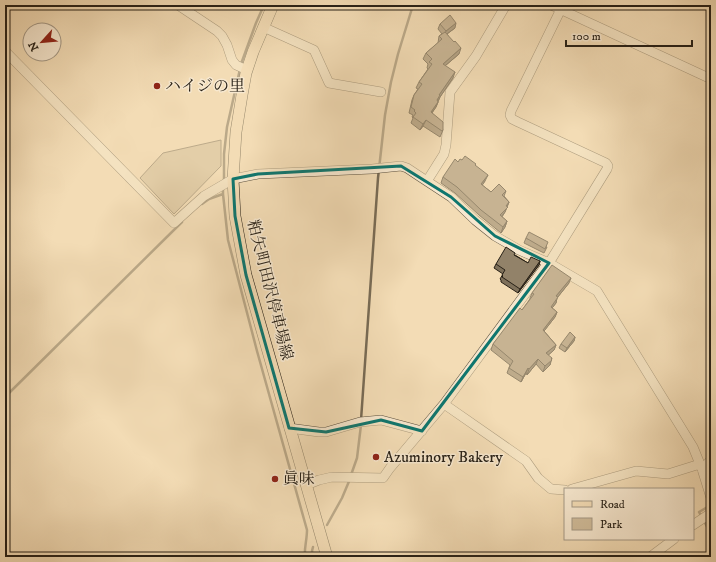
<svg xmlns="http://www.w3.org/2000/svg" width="716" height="562" font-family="'IM FELL DW Pica','Noto Serif JP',serif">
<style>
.green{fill:#d0bc9a;stroke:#7c6e58}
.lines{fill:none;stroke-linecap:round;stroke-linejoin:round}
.stream{stroke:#786b55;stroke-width:2.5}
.minor-casing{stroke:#5b503e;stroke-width:10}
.major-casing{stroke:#282117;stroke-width:12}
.minor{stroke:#f7e8cf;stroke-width:9}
.major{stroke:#f3dcb5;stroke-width:11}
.wall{fill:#7e705a;stroke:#282117}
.shaded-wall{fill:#665b4a;stroke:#282117}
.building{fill:#928269;stroke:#282117}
.marked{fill:none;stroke:#0f766e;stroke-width:3;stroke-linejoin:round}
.poi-dot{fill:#8f2418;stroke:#f7e8cf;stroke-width:1.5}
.labels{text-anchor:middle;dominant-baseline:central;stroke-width:3;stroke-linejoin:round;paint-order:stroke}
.poi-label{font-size:16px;fill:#282117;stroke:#f7e8cf;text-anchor:start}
.street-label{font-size:16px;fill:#282117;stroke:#f7e8cf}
</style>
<rect width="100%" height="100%" fill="#f3dcb5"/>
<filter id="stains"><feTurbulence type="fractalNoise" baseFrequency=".005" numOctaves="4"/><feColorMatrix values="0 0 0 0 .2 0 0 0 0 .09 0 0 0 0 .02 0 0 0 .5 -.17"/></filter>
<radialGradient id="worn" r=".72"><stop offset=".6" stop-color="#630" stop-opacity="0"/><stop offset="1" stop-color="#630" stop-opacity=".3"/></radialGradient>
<path class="green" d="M221 140V166L174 214 140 178 163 153Z"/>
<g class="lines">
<path class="stream" d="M241 64 256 23 264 5
M224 182V154L227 127 240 69
M223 187V194L228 240 257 351 307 530C307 540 304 548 305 557
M202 204 209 199 223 194
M5 397 182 222
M361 420 378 178 385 115 391 82 398 54 413 5
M351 475 357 458 361 425
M711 505 699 512 711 534
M327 525 342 498 350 479
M313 557 312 551 313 547"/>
<defs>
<path id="minor" d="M178 5 217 31 222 36 227 45 232 60 236 65 247 70
M551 5 711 79
M263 27 314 50 329 83 381 92
M5 51 174 223 204 196 233 179 258 174 372 169 401 166 407 168 416 174 451 197 475 220 495 236 519 250 549 263 597 291 693 447 702 469 711 498
M427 181 444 154 446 145 450 92 476 56 506 5
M444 404 526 461 538 478 551 489 565 490
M289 428 319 432H326L360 422 381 420 422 431
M702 469 711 460
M306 485 319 480 332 477 383 478 390 468 444 404 545 267 549 263 607 169 608 166 606 163 518 122 512 119 510 115 511 111 561 9
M572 489 636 471 668 474 700 464
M693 525 711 513
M650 557 674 539"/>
<path id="major" d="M273 5 253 52 246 73 242 95 236 132 233 179 235 216 246 275 327 557"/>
</defs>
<use href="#minor" class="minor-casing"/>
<use href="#major" class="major-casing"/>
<use href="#minor" class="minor"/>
<use href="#major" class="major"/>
</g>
<path class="wall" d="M440 24 455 28 447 34 459 54 445 66 453 78 440 97 436 107 432 113 443 130 440 137 423 126 420 130 411 123 413 118 412 117 413 115 409 113 412 100 414 95 418 89 416 88 419 82 428 69 427 68 428 64 423 59 426 53 438 43 439 36 442 34 438 29Z
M462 160 475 165 485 181 482 185 491 192 506 191 504 196 509 202 505 212 502 217 507 221 505 227 501 233 479 215 455 193 441 183 443 177 458 162Z
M526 238 547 247 544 253 524 243Z
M515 255 528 263 540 261 539 265 518 293 501 282V280L500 279 503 274 494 268 496 264Z
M569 283 557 298 556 303 552 308 557 312 555 317 544 331 556 345 554 350 548 355 551 359 550 365 543 372 536 364 527 375 526 373 521 382 507 373 510 365 491 350 493 344 522 310 530 299V298L532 293Z
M575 337 574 341 565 352 559 348 561 344Z"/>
<path class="shaded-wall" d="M456 23 455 28 444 36 446 31Z
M461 48 459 54 440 70 443 64Z
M455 72 453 78 440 97 438 101 435 106 439 95Z
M438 102 436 107 428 118 431 112Z
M426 120 423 126 420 130 423 124Z
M488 175 485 181 479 190 481 184Z
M509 202 505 212 498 221 500 215Z
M507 221 505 227 501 233 503 227Z
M540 261 539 265 518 293 520 289Z
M571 278 569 283 557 298 556 303 549 312 551 307 556 296Z
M557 312 555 317 541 335 543 330Z
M575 337 574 341 565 352 567 348Z
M556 345 554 350 544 359 546 353Z
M552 358 550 365 543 372 545 366Z
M538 359 536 364 527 375 529 369Z
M528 368 526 373 521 382 523 377Z"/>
<path class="building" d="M450 15 456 23 446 31 440 24Z
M445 32 454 42 455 41 461 48 443 64 455 72 439 95H440L437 100 438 102 431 112 443 122V130L442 131 426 120 423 124 413 117 416 113 414 111 415 110 411 107 414 95 422 84 419 82 432 64 429 62 432 59 426 53 442 39 439 36Z
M465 156 476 164 475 165 488 175 481 184 491 192 499 184 506 191 502 195 509 202 506 206 508 207 500 215 507 221 503 227 481 210 457 187 443 177 455 159 458 162 460 159 462 160Z
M529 232 548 242 545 249 526 238Z
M506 247 515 253 514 255 528 263 531 257 540 261 520 289 502 277 503 276 502 275 505 270 496 264Z
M552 265 571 278 556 296 558 297 551 307 557 312 543 330 556 345 546 353 552 358 551 359 552 360 545 366 538 359 529 369 528 368 523 377 509 368 513 361 493 344 520 308 522 310 534 294 532 293Z
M570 332 575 337 567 348 561 344Z"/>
<path d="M0 0H716V562H0ZM401 166 451 197 495 236 549 263 422 431 381 420 326 432 289 428 246 275 235 216 233 179 258 174Z" fill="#f3dcb5" fill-opacity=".55" fill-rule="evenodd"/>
<path class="marked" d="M401 166 451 197 495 236 549 263 422 431 381 420 326 432 289 428 246 275 235 216 233 179 258 174Z"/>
<g class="poi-dot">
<circle cx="157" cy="86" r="4"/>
<circle cx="376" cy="457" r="4"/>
<circle cx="275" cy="479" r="4"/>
</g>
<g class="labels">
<g class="poi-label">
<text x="165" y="86">ハイジの里</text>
<text x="384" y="457">Azuminory Bakery</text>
<text x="283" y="479">眞味</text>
</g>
<g class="street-label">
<text transform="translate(270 290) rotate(76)">粕矢町田沢停車場線</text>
</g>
</g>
<rect width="716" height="562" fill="none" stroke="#f3dcb5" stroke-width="20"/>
<rect x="6" y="6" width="704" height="550" fill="none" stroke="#282117" stroke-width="2"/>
<rect x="10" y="10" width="696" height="542" fill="none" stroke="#282117"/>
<rect x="564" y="488" width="130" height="52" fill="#f7e8cf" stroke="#a49885"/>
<rect x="572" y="501" width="20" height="6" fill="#f3dcb5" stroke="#a49885"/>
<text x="600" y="508" font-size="12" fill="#282117">Road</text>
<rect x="572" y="518" width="20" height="12" fill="#d0bc9a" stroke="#a49885"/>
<text x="600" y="528" font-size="12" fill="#282117">Park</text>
<g transform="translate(42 42) rotate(243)"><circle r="19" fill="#f7e8cf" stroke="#a49885"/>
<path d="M0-3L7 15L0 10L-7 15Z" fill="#8f2418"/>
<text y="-6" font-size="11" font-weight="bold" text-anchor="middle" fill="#282117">N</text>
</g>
<path d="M566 40v6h126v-6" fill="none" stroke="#282117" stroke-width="2"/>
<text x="572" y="40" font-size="12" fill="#282117" stroke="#f7e8cf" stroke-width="3" paint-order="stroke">100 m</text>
<rect width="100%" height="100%" filter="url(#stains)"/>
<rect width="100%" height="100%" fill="url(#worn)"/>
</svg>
